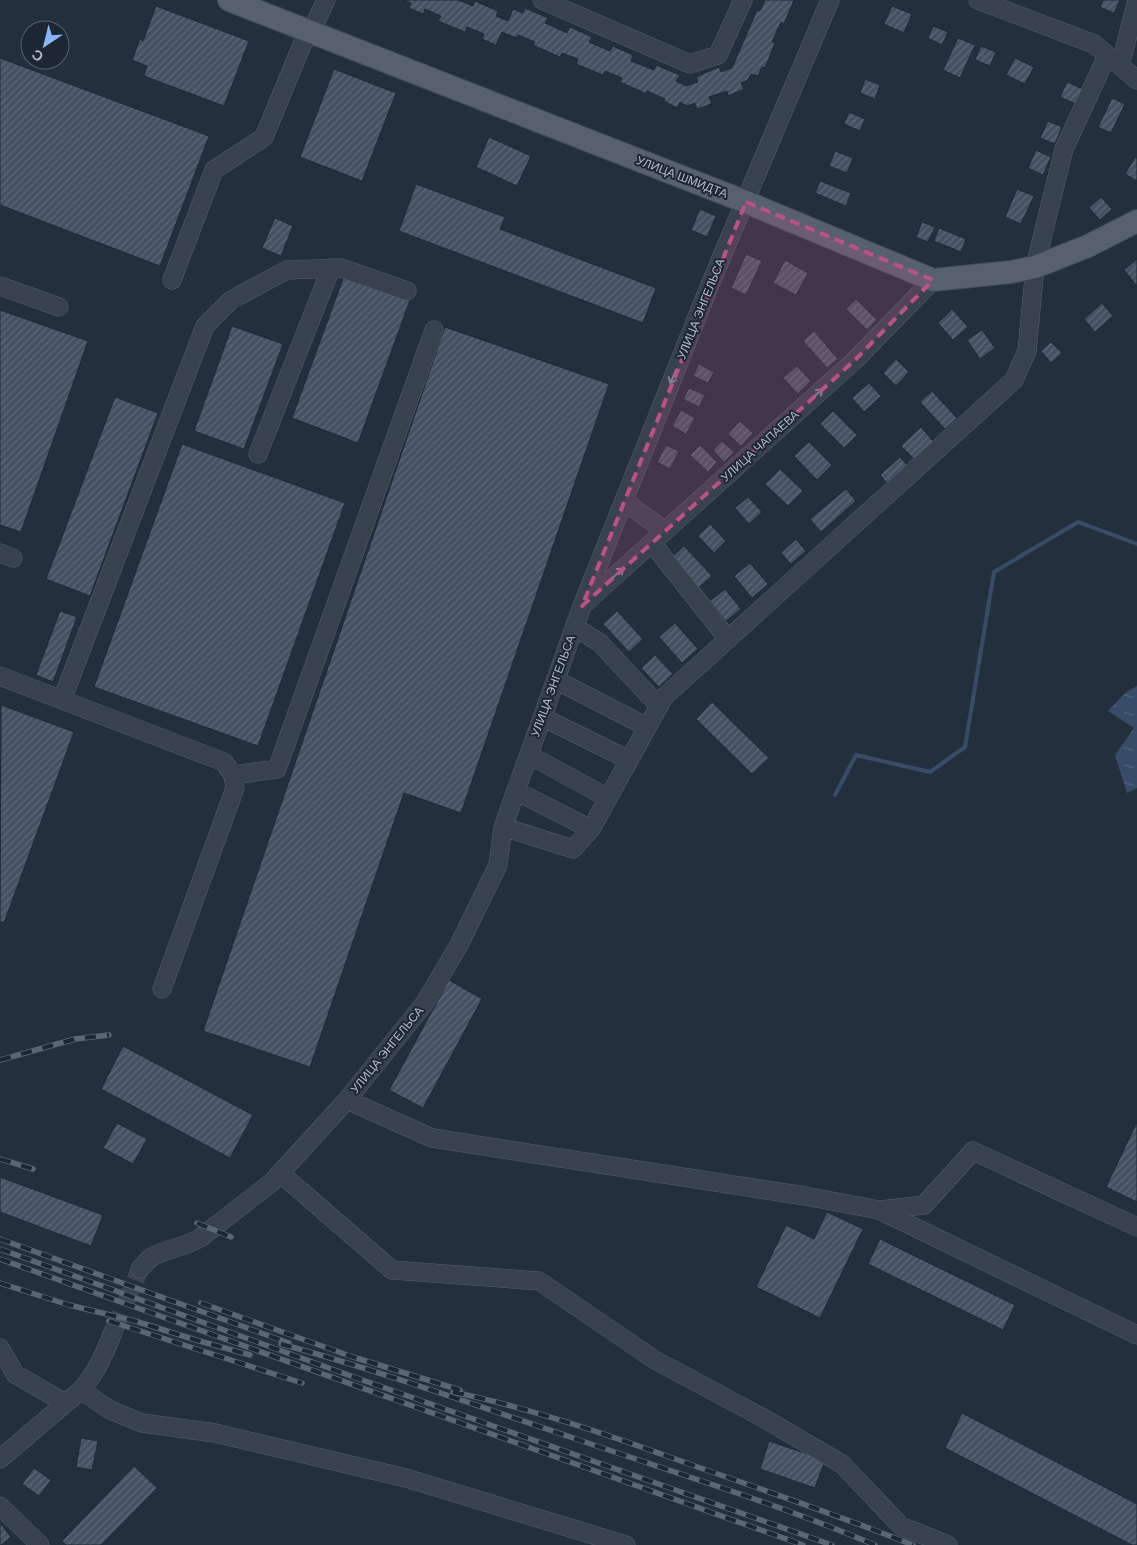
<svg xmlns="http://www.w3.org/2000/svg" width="1137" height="1545" font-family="'DM Sans',sans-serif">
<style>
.water{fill:url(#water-ripples)}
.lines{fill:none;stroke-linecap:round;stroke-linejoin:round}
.stream{stroke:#394c67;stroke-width:4}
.building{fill:url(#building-hatch);stroke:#1f2835}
.minor-tunnel{stroke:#3a4453;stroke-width:18;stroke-dasharray:18 9;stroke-linecap:butt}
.minor-casing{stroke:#565f6c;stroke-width:19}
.major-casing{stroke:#414a57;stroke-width:24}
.minor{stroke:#38414e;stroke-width:18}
.major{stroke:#56606e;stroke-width:22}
.rail-casing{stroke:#5a6575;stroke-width:5.5}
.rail{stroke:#1d2633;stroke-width:4;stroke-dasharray:11;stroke-linecap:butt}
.oneway{stroke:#7c8592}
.marked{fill:#bd5182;fill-opacity:0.2;stroke:#bd5182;stroke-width:4;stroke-dasharray:10 6;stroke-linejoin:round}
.labels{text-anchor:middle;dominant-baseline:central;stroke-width:4;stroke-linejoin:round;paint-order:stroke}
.street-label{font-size:12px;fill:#b4bcc9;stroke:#1d2633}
</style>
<defs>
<pattern id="water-ripples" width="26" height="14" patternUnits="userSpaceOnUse" patternTransform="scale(1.25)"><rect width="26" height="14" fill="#394c67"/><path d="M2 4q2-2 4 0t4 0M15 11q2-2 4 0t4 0" fill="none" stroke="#53647b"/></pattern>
<pattern id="building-hatch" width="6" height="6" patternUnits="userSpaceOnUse" patternTransform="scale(1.25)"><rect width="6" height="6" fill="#455162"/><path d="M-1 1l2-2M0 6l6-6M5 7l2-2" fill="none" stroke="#5d6877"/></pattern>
</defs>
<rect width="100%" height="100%" fill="#242f3e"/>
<path class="water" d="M1137 686V788L1127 793 1115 755 1134 728 1108 711 1125 693Z"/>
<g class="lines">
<path class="stream" d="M835 795 856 755 930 772 965 747 994 572 1078 522 1137 544"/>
</g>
<path class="building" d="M403 0H458L473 6 475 1 498 11 496 16 508 21 513 9 523 13 525 8 548 18 545 23 567 33 570 27 592 37 589 42 610 51 613 46 633 55 631 61 654 70 656 65 680 75 676 81 686 86 698 82 696 77 719 67 721 72 732 68 757 10 760 11 765 0H794L784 24 781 22 772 42 775 43 765 68 762 67 758 76 751 74 748 80 741 83 744 89 728 96 727 91 709 97 712 104 697 109 695 103 687 106 680 102 677 108 664 101 665 99 647 91V94L620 82 622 78 605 71 603 75 576 64 578 59 562 53 560 57 533 45 535 42 518 35 516 38 502 32 496 45 482 39 484 34 467 27 465 32 438 21 441 16 425 9 423 14 409 8 411 3Z
M1103 0H1120L1114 13 1100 7Z
M156 6 249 41 224 106 144 76 147 66 132 60 140 39 143 41Z
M892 6 912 14 904 33 884 24Z
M933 26 948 32 942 45 928 38Z
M958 38 975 45 960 78 943 70Z
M981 46 996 52 990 66 975 60Z
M0 58 209 136 160 266 0 205Z
M1015 58 1034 67 1025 84 1006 75Z
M334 69 396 93 362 181 300 157Z
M865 79 880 85 875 99 860 93Z
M1067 82 1083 89 1076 104 1060 97Z
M1112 98 1125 104 1111 133 1098 127Z
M849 112 865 119 860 131 844 124Z
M1048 121 1062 127 1055 144 1040 138Z
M489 137 531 156 517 186 476 167Z
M1036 150 1051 157 1043 175 1028 168Z
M835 151 853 158 847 173 829 166Z
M1135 157 1137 158V181L1125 174Z
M820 181 851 193 846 206 815 193Z
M416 184 505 217 500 229 656 288 643 323 399 231Z
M1017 189 1034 196 1021 224 1005 217Z
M1101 197 1112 209 1100 220 1089 208Z
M700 209 716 216 707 237 691 230Z
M275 218 293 226 281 256 262 248Z
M922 222 935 227 928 242 916 237Z
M939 228 966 239 961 252 934 241Z
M746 254 762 261 746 295 731 288Z
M1137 259V286L1124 270Z
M785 260 808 273 796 295 773 283Z
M344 276 410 300 358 443 292 418Z
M856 299 877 320 867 330 846 309Z
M1102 303 1113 316 1095 332 1084 319Z
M952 309 968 327 953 340 938 323Z
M0 310 88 341 21 532 0 525Z
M232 326 283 344 244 449 194 431Z
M445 327 609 384 461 813 404 793 310 1067 203 1031Z
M982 330 995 348 980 359 967 340Z
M814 331 838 359 827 368 803 341Z
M1051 342 1062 353 1051 363 1041 351Z
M896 359 909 372 896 386 883 373Z
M699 364 714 372 708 383 693 376Z
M797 366 811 381 798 394 783 378Z
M869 383 881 396 864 412 852 398Z
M689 388 705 395 699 407 683 399Z
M932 391 957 418 945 429 920 402Z
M115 397 158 413 90 596 46 579Z
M681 410 695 418 686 434 672 426Z
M833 411 857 435 844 448 820 424Z
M740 421 753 433 741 446 728 434Z
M921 427 933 441 914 459 901 446Z
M722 441 734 452 724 462 713 450Z
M809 442 832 465 817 480 794 456Z
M182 444 345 503 258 746 94 687Z
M666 445 679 451 670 469 657 462Z
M700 445 717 462 708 472 690 455Z
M900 457 907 465 887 483 880 475Z
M780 469 803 491 788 506 765 484Z
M846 489 856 501 821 532 810 519Z
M748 497 762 512 749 524 735 508Z
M710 524 726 541 714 553 698 536Z
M796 539 806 551 791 564 781 553Z
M684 546 712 576 697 589 670 559Z
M750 563 768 584 752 598 734 576Z
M725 589 741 609 726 621 710 601Z
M60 611 77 617 53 682 36 675Z
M617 611 643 639 629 652 603 624Z
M675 623 698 649 682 663 659 637Z
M655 655 673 674 659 687 641 668Z
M712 702 769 758 752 774 696 719Z
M1 705 74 732 4 923 0 921Z
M449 980 482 999 423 1108 389 1090Z
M123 1046 253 1115 230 1158 101 1089Z
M1137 1122V1202L1106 1187Z
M117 1123 147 1139 133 1164 103 1148Z
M0 1177 103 1215 91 1246 0 1212Z
M827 1212 863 1229 820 1318 756 1287 786 1225 814 1239Z
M880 1239 1015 1305 1003 1330 868 1264Z
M962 1413 1137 1504V1545H1132L945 1448Z
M81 1438 98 1441 92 1470 76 1467Z
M769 1441 825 1460 815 1488 760 1469Z
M134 1466 157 1488 101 1545H66L62 1541Z
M34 1468 51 1480 39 1496 22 1484Z
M0 1523 11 1537 1 1545H0Z"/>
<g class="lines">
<path class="minor-tunnel" d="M114 1330 140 1269"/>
<defs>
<path id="minor" d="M542 0 690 64 718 55 743 0
M978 0 1094 44 1137 80
M1120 66 1137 0
M172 280 214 170 264 137 302 45 311 32 326 0
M0 286 59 307
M258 454 331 268
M624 501 665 531
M652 543 728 639
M0 553 13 558
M586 602 854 361 933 280
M575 627 600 643 659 706
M0 676 224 762 233 775 235 788 162 989
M556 680 647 727
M62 700 205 326 231 300 287 270 341 268 407 291
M542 717 629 760
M529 755 608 798
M233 775 277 769 434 330
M516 791 591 829
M503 827 573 849 591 829 664 697 1014 380 1027 351 1035 267 1064 149 1107 56
M347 1100 432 1138 805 1196 879 1210 1137 1335
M280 1173 392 1270 539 1281 655 1360 765 1419 842 1464 901 1526 948 1545
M880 1210 924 1205 973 1151 1137 1227
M140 1269C144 1265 147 1260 152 1257 166 1248 184 1248 200 1238L272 1182 347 1100 424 1004 459 945 498 865 503 827 582 606 709 287 830 0
M0 1348 15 1374 65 1403
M81 1390 110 1410 142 1423 215 1433 406 1478 626 1545
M0 1459 81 1390C97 1372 105 1352 114 1330
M0 1506 40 1545"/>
<path id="major" d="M229 0 746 202 933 280 1011 272 1035 267 1088 246 1137 221"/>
</defs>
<use href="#minor" class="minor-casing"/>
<use href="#major" class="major-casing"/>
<use href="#minor" class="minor"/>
<use href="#major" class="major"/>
<defs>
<path id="rail" d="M0 1060 75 1039 109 1035
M0 1159 33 1169
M197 1223 231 1237
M0 1239 289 1343
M0 1249 351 1376 832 1545
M0 1259 803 1545
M0 1283 69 1305 135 1321 196 1340 250 1355
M201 1303 350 1356 460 1390
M109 1321 302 1383
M281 1344C381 1371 478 1406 576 1439 676 1473 778 1504 875 1545
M453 1392C535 1409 614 1437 692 1465 766 1491 840 1516 913 1545"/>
</defs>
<use href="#rail" class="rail-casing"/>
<use href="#rail" class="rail"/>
</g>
<defs><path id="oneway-shaft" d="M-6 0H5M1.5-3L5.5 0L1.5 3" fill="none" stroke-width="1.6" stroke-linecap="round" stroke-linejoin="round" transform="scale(1.25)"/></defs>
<g class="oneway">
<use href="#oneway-shaft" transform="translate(673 377) rotate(112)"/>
<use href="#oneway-shaft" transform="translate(817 394) rotate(-42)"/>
<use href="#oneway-shaft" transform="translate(618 573) rotate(-42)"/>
</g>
<path class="marked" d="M746 202 933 280 854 361 582 606Z"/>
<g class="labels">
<g class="street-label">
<text transform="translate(682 177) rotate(21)">УЛИЦА ШМИДТА</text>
<text transform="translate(701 309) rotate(-68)">УЛИЦА ЭНГЕЛЬСА</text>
<text transform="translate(760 446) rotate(-42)">УЛИЦА ЧАПАЕВА</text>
<text transform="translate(553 686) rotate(-70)">УЛИЦА ЭНГЕЛЬСА</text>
<text transform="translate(387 1050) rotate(-51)">УЛИЦА ЭНГЕЛЬСА</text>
</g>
</g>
<g transform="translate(45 45) rotate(215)"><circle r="24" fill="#1d2633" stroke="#59626f"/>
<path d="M0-4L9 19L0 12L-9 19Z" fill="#8ab4f8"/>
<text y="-8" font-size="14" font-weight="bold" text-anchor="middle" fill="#b4bcc9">С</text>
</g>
</svg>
